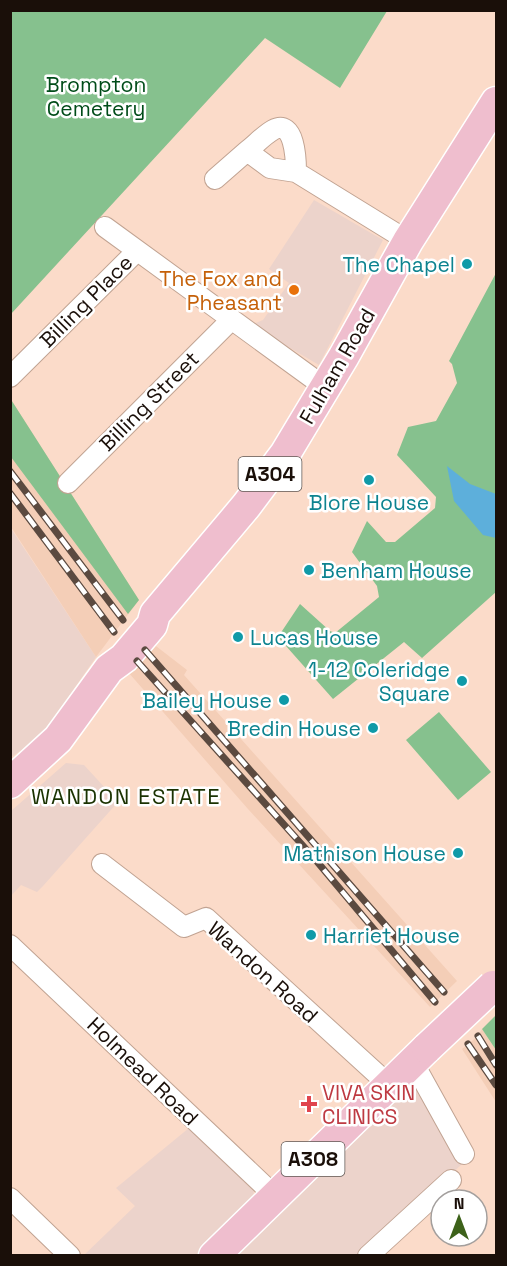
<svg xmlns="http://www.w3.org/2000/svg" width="507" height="1266" font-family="'Space Grotesk',sans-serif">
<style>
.commercial{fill:#ecd3cb}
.built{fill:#f4ceb7}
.green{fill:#86c18e}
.water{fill:#5dafdb}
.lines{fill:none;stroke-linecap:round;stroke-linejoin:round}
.minor-casing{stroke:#c1a392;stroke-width:22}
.primary-casing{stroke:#fff;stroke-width:33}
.minor{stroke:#fff;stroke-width:20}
.primary{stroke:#efbece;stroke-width:30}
.rail-casing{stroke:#5b4a40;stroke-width:7}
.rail{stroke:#fff;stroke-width:4.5;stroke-dasharray:14;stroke-linecap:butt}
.primary-bridge-casing{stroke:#fff;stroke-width:33;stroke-linecap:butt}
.primary-bridge{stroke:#efbece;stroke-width:30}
.culture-dot{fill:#0f9aa8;stroke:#fff;stroke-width:2}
.food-dot{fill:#e8710a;stroke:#fff;stroke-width:2}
.health-dot{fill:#e0444e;stroke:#fff;stroke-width:2}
.labels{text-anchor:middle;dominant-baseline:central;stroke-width:5;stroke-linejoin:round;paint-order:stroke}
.shield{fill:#fff;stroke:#5f5753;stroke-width:1.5}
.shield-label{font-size:20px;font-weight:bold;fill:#1a0f09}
.park-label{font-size:21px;fill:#004c19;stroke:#fff}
.culture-label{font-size:21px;fill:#0d838f;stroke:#fff;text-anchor:end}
.food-label{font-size:21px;fill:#c56008;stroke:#fff;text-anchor:end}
.street-label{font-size:21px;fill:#1a0f09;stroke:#fff}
.health-label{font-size:21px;fill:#be3a42;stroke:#fff;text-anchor:start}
.neighbourhood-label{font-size:22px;letter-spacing:1.5px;fill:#1a3201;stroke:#fff}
</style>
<rect width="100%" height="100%" fill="#fbdbc9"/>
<path class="commercial" d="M314 200 383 240 319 365 251 325 263 320 289 283 269 269Z
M10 527 96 657 40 738 11 757Z
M66 763 84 765 118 802 43 886 37 892 21 885 11 896V811Z
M415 1077 436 1081 472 1155 362 1255 226 1256Z
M189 1128 254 1187 253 1203 199 1255 83 1256 135 1206 116 1188Z"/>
<path class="built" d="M10 398 139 600 96 657 11 527Z
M152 643 187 670 184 675 457 981 430 1007 248 809 128 672Z
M482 1029 496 1050V1102L462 1049 478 1036Z"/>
<path class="green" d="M11 10H387V11L340 88 265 38 11 314Z
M496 273V592L422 658 404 642 333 699 278 637 300 604 330 631 335 633 379 597 377 586 352 552 367 521 386 542H395L435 508 436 497 397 455 408 427 436 421 457 383 452 364 449 361Z
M10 398 139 600 128 614 11 457Z
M439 712 491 772 458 800 406 740Z
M496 1015V1050L482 1029Z"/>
<path class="water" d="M447 466 470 484 496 494V538L483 535 454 501Z"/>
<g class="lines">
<defs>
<path id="minor" d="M247 151C255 145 264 135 273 130 295 118 296 160 296 172
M215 179 247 151 270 168 296 172 408 241
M105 227 326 388
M10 377 137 251
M68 483 231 320
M102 864 184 927 206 918 389 1085
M10 945 275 1196
M413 1062 464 1154
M10 1198 70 1256
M368 1256 451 1180"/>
<path id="primary" d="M10 783 58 739 109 669 124 658 152 625 155 614 246 506 285 454 344 356 408 241 496 102
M214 1256 427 1048"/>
</defs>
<use href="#minor" class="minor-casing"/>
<use href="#primary" class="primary-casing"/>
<use href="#minor" class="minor"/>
<use href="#primary" class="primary"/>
<defs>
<path id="rail" d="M10 471 123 620
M10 493 114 632
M145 650 444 992
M137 661 314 858 435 1002
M478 1036 496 1065
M468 1044 496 1085"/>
</defs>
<use href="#rail" class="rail-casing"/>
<use href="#rail" class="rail"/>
<defs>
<path id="primary-bridge" d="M427 1048 493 986"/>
</defs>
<use href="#primary-bridge" class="primary-bridge-casing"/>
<use href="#primary-bridge" class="primary-bridge"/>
</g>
<g class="culture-dot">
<circle cx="467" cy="264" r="6"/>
<circle cx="369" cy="480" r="6"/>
<circle cx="309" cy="570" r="6"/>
<circle cx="238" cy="637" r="6"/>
<circle cx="462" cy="681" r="6"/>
<circle cx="284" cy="700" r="6"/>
<circle cx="373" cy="728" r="6"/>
<circle cx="458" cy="853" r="6"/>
<circle cx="311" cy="935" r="6"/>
</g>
<circle class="food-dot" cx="294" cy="290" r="6"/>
<path class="health-dot" d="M306 1095h6v6h6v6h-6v6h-6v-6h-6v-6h6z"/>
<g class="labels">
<g class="shield">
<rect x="238.5" y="457" width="63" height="34" rx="4.5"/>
<rect x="281.5" y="1142" width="63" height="34" rx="4.5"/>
</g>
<g class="shield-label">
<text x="270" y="474">A304</text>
<text x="313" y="1159">A308</text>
</g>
<g class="park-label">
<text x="96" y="84">Brompton<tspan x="96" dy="24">Cemetery</tspan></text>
</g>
<g class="culture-label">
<text x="455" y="264">The Chapel</text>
<text x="369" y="502" text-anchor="middle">Blore House</text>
<text x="321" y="570" text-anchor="start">Benham House</text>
<text x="250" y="637" text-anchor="start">Lucas House</text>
<text x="450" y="669">1-12 Coleridge<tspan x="450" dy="24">Square</tspan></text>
<text x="272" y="700">Bailey House</text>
<text x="361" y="728">Bredin House</text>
<text x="446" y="853">Mathison House</text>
<text x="323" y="935" text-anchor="start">Harriet House</text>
</g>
<g class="food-label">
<text x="282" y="278">The Fox and<tspan x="282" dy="24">Pheasant</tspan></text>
</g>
<g class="street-label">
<text transform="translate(86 301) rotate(-45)">Billing Place</text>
<text transform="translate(337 366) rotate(-60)">Fulham Road</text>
<text transform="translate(149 401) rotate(-45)">Billing Street</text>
<text transform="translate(263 972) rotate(42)">Wandon Road</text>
<text transform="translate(143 1071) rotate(44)">Holmead Road</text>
</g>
<g class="health-label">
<text x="322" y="1092">VIVA SKIN<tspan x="322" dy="24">CLINICS</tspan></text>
</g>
<g class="neighbourhood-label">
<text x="126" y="796">WANDON ESTATE</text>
</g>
</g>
<rect width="507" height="1266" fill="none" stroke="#1a0f09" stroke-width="24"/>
<g transform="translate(459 1218)"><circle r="28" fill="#ffffff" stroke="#a39f9d" stroke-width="1.5"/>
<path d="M0-4.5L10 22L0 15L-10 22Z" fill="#3d621a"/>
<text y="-9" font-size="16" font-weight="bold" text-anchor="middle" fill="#1a0f09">N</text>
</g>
</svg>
